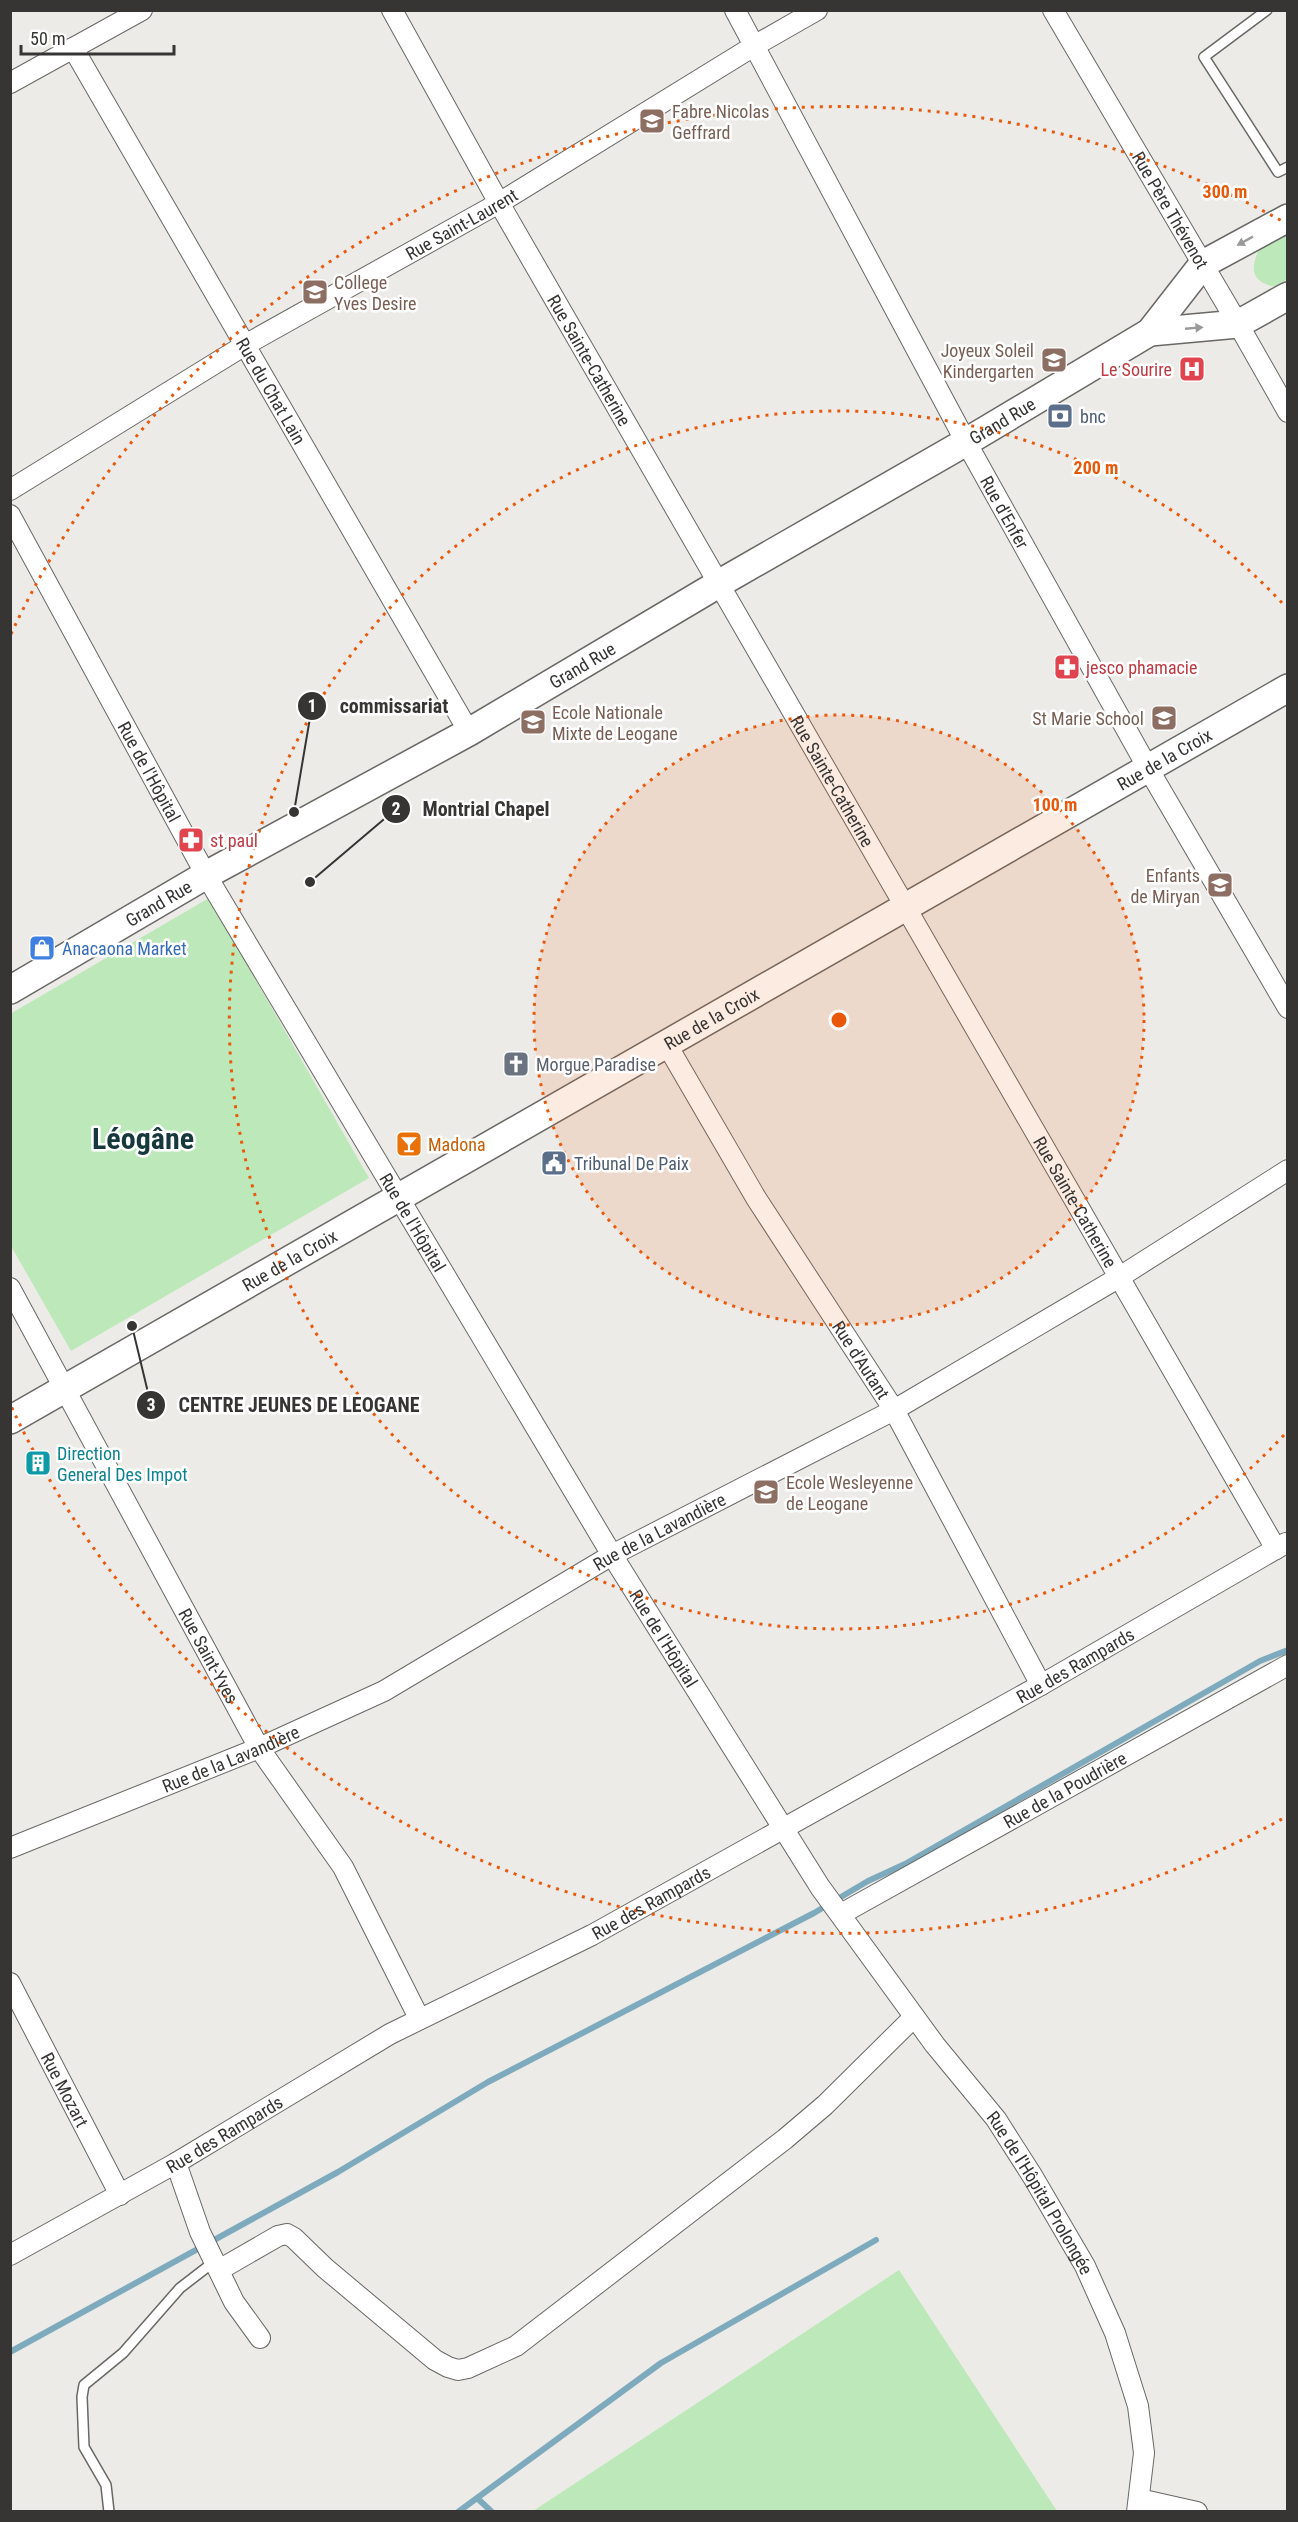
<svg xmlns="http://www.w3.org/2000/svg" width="1298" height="2522" font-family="'Roboto Condensed',sans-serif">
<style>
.green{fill:#bde9ba}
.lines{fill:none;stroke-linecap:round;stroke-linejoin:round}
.stream{stroke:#7daabc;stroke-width:6}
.lane-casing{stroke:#696865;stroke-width:12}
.street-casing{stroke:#696865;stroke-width:22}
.secondary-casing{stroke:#696865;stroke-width:30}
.lane{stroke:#fff;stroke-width:9}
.street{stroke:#fff;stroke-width:20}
.secondary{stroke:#fff;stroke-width:27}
.oneway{fill:#9a9a9a}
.ring{fill:none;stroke:#e8590c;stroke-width:3;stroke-dasharray:3 6}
.labels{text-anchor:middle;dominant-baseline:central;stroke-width:5;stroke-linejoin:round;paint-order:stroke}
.education-label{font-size:18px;fill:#785e54;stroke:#fff;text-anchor:start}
.street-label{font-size:18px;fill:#363534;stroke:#fff}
.health-label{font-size:18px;fill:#be3a42;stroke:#fff;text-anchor:start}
.service-label{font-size:18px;fill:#4e5e75;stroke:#fff;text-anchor:start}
.shop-label{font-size:18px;fill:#366cbe;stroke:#fff;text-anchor:start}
.worship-label{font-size:18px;fill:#5b616d;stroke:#fff;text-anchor:start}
.food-label{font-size:18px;fill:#c56008;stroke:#fff;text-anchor:start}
.culture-label{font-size:18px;fill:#0d838f;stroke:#fff;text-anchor:start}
.town-label{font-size:30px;font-weight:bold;fill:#17393d;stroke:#fff}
.centre{fill:#e8590c;stroke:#fff;stroke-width:3}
.ring-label{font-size:18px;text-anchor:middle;font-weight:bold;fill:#e8590c;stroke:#fff;stroke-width:5;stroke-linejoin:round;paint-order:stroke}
.leader{fill:none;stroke:#363534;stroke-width:2}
.callout-dot{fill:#363534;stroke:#fff;stroke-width:2}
.mark-label{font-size:18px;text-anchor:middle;font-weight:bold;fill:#fff}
.callout-label{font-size:20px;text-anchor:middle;font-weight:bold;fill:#363534;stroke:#fff;stroke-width:5;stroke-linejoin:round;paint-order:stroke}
</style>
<rect width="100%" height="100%" fill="#edebe8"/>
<path class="green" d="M1287 234V279L1275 287C1252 281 1250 272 1258 251Z
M209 898 369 1178 71 1351 11 1246 10 1014Z
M899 2270 1057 2511H533Z"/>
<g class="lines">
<path class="stream" d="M10 2352 338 2172 488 2082 814 1913 868 1881 905 1864 1260 1661 1288 1650
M477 2498 492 2512
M458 2512 661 2363 876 2240"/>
<defs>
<path id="lane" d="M1267 10 1204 57 1278 172 1288 167
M109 2512 106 2485 84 2447 82 2397 84 2385 123 2353 180 2288 215 2261"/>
<g id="street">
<path id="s1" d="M392 10 499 203 1276 1549"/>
<path id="s2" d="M735 10 966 442 1149 770 1288 1008"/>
<path id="s3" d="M1053 10 1238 324 1288 412"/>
<path id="s4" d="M73 48 469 732"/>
<path d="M10 83 142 10"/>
<path id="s5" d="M10 490 245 345 499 203 754 46 817 10"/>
<path id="s6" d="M10 515 206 875 612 1555 820 1887 935 2045 996 2119 1033 2177 1085 2266 1115 2333 1138 2406 1144 2453 1137 2512"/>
<path id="s7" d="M667 1045 756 1198 894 1410 1041 1685"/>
<path id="s8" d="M10 1288 259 1748 343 1867 419 2018"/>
<path id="s9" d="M10 1848 259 1748 384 1691 612 1555 894 1410 1118 1278 1288 1170"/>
<path id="s10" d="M841 1914 1288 1665"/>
<path id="s11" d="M10 1983 120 2195"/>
<path d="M176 2163 200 2232 234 2302 260 2338"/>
<path id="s12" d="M10 2255 176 2163 390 2034 592 1935 1041 1685 1286 1543"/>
<path d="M219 2270 278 2236 287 2234 294 2238 325 2268 435 2360 448 2367 458 2370 468 2368 516 2346 785 2139 825 2105 914 2017"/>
<path d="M1139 2499 1197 2512"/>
</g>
<g id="secondary">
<path d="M1150 332 1238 324 1288 296"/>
<path id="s13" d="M10 990 206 875 469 732 720 583 966 442 1150 332 1203 264 1288 218"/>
<path id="s14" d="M10 1420 1288 688"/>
</g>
</defs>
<use href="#lane" class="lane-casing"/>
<use href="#street" class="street-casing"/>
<use href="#secondary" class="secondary-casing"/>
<use href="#lane" class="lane"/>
<use href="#street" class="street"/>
<use href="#secondary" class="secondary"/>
</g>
<defs><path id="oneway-solid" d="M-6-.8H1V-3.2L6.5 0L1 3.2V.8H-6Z" transform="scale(1.5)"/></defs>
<g class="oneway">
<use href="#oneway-solid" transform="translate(1245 241) rotate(151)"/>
<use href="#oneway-solid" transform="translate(1194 328) rotate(-5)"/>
</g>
<circle cx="839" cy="1020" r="305" fill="#e8590c" fill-opacity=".12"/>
<g class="ring">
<circle cx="839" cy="1020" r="305"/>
<path d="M1284 1435A609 609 0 1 1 1284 605"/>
<path d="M1282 1819A914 914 0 0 1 11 1406M11 634A914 914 0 0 1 1282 221"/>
</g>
<defs>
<symbol id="school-square" viewBox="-11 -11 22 22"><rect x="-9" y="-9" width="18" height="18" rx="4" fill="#8d6e63" stroke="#fff"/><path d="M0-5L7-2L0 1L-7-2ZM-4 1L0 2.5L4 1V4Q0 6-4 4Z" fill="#fff"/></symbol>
<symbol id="hospital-square" viewBox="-11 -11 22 22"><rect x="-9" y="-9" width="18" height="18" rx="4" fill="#e0444e" stroke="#fff"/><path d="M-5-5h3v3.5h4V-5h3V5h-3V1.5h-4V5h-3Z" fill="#fff"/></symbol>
<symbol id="bank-square" viewBox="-11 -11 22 22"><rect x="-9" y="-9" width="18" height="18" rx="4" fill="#5c6f8a" stroke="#fff"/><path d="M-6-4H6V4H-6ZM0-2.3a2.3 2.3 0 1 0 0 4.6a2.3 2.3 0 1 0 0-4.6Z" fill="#fff"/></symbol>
<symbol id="pharmacy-square" viewBox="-11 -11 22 22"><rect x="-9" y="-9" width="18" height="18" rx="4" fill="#e0444e" stroke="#fff"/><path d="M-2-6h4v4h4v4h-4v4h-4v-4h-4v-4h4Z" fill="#fff"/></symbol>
<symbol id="shop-square" viewBox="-11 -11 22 22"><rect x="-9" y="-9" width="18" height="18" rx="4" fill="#3f7fe0" stroke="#fff"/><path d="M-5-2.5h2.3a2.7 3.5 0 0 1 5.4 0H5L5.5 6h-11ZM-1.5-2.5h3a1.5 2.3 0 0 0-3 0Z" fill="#fff"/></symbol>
<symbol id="church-square" viewBox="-11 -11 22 22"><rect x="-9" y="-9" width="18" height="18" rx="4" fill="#6b7280" stroke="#fff"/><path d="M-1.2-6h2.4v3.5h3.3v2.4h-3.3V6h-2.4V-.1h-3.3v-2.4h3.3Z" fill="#fff"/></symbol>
<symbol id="bar-square" viewBox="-11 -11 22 22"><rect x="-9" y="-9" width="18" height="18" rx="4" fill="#e8710a" stroke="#fff"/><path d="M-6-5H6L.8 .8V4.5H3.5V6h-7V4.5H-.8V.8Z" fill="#fff"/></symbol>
<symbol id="civic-square" viewBox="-11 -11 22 22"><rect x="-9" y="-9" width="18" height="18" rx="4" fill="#5c6f8a" stroke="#fff"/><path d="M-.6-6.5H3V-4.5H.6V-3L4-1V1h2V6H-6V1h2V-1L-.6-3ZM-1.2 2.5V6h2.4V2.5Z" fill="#fff"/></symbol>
<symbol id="building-square" viewBox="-11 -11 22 22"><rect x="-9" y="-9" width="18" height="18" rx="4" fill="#0f9aa8" stroke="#fff"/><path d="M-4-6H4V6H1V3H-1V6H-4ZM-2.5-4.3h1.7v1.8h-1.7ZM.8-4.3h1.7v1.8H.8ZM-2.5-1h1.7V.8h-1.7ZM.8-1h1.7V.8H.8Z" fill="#fff"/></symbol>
</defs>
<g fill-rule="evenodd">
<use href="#school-square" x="637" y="106" width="30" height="30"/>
<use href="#school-square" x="300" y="277" width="30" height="30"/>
<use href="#school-square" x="1039" y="345" width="30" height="30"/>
<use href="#hospital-square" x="1177" y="354" width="30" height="30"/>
<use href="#bank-square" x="1045" y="401" width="30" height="30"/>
<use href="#pharmacy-square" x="1052" y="652" width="30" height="30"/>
<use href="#school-square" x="1149" y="703" width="30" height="30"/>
<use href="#school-square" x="518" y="707" width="30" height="30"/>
<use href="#pharmacy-square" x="176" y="825" width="30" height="30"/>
<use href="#school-square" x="1205" y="870" width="30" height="30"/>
<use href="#shop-square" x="27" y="933" width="30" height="30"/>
<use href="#church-square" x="501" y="1049" width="30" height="30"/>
<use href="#bar-square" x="394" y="1129" width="30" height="30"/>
<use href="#civic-square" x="539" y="1148" width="30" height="30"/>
<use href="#building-square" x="23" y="1448" width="30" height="30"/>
<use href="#school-square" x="751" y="1477" width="30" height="30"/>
</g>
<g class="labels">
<g class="education-label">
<text x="672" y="111">Fabre Nicolas<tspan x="672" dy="21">Geffrard</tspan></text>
<text x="334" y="282">College<tspan x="334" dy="21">Yves Desire</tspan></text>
<text x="1034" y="350" text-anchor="end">Joyeux Soleil<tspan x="1034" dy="21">Kindergarten</tspan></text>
<text x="552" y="712">Ecole Nationale<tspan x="552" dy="21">Mixte de Leogane</tspan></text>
<text x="1144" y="718" text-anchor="end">St Marie School</text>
<text x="1200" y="875" text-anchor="end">Enfants<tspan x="1200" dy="21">de Miryan</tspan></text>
<text x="786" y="1482">Ecole Wesleyenne<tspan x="786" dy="21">de Leogane</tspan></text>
</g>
<g class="street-label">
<text stroke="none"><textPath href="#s3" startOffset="232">Rue Père Thévenot</textPath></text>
<text stroke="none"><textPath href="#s5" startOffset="524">Rue Saint-Laurent</textPath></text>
<text stroke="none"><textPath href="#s1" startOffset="402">Rue Sainte-Catherine</textPath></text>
<text stroke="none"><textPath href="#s4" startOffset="396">Rue du Chat Lain</textPath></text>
<text stroke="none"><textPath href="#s13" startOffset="1144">Grand Rue</textPath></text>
<text stroke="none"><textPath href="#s2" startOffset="570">Rue d'Enfer</textPath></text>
<text stroke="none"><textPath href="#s13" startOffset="658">Grand Rue</textPath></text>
<text stroke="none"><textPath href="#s14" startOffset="1330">Rue de la Croix</textPath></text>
<text stroke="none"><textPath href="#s6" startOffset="292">Rue de l'Hôpital</textPath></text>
<text stroke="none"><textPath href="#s1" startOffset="888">Rue Sainte-Catherine</textPath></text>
<text stroke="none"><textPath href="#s13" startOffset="172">Grand Rue</textPath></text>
<text stroke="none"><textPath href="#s14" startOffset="808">Rue de la Croix</textPath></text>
<text stroke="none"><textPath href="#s1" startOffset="1374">Rue Sainte-Catherine</textPath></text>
<text stroke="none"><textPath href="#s6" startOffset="814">Rue de l'Hôpital</textPath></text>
<text stroke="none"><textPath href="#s14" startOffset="322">Rue de la Croix</textPath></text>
<text stroke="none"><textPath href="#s7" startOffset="370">Rue d'Autant</textPath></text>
<text stroke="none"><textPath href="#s9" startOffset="724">Rue de la Lavandière</textPath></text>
<text stroke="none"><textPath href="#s6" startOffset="1300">Rue de l'Hôpital</textPath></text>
<text stroke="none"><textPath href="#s8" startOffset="418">Rue Saint-Yves</textPath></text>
<text stroke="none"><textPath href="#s12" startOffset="1218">Rue des Rampards</textPath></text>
<text stroke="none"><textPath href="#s9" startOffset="238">Rue de la Lavandière</textPath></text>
<text stroke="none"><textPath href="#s10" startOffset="256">Rue de la Poudrière</textPath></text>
<text stroke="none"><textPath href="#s12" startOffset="732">Rue des Rampards</textPath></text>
<text stroke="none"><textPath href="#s11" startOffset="120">Rue Mozart</textPath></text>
<text stroke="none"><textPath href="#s12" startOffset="246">Rue des Rampards</textPath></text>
<text stroke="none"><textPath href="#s6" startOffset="1971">Rue de l'Hôpital Prolongée</textPath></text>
</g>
<g class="health-label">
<text x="1172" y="369" text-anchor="end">Le Sourire</text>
<text x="1086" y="667">jesco phamacie</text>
<text x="210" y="840">st paul</text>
</g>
<g class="service-label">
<text x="1080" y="416">bnc</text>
<text x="574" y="1163">Tribunal De Paix</text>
</g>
<g class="shop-label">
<text x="62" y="948">Anacaona Market</text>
</g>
<g class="worship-label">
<text x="536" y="1064">Morgue Paradise</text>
</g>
<g class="food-label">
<text x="428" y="1144">Madona</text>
</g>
<g class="culture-label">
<text x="57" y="1453">Direction<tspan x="57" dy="21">General Des Impot</tspan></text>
</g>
<g class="town-label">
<text x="143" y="1138">Léogâne</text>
</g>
</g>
<circle cx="839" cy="1020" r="9" class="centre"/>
<g class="ring-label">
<text x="1225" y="198">300 m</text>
<text x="1096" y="474">200 m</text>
<text x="1055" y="811">100 m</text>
</g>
<path class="leader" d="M294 812L312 706M310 882L396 809M132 1326L151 1405"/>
<g class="callout-dot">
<circle cx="294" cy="812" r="6"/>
<circle cx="310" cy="882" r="6"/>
<circle cx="132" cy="1326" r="6"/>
<circle cx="312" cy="706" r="15"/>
<circle cx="396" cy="809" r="15"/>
<circle cx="151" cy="1405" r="15"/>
</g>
<g class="mark-label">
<text x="312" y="712">1</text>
<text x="396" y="815">2</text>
<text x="151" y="1411">3</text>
</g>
<g class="callout-label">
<text x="394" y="713">commissariat</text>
<text x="486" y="816">Montrial Chapel</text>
<text x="299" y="1412">CENTRE JEUNES DE LEOGANE</text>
</g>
<rect width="1298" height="2522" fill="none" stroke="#363534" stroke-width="24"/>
<path d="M21 45v9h153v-9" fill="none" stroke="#363534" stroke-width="3"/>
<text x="30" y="45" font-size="18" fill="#363534" stroke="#ffffff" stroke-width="4.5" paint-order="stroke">50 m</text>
</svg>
